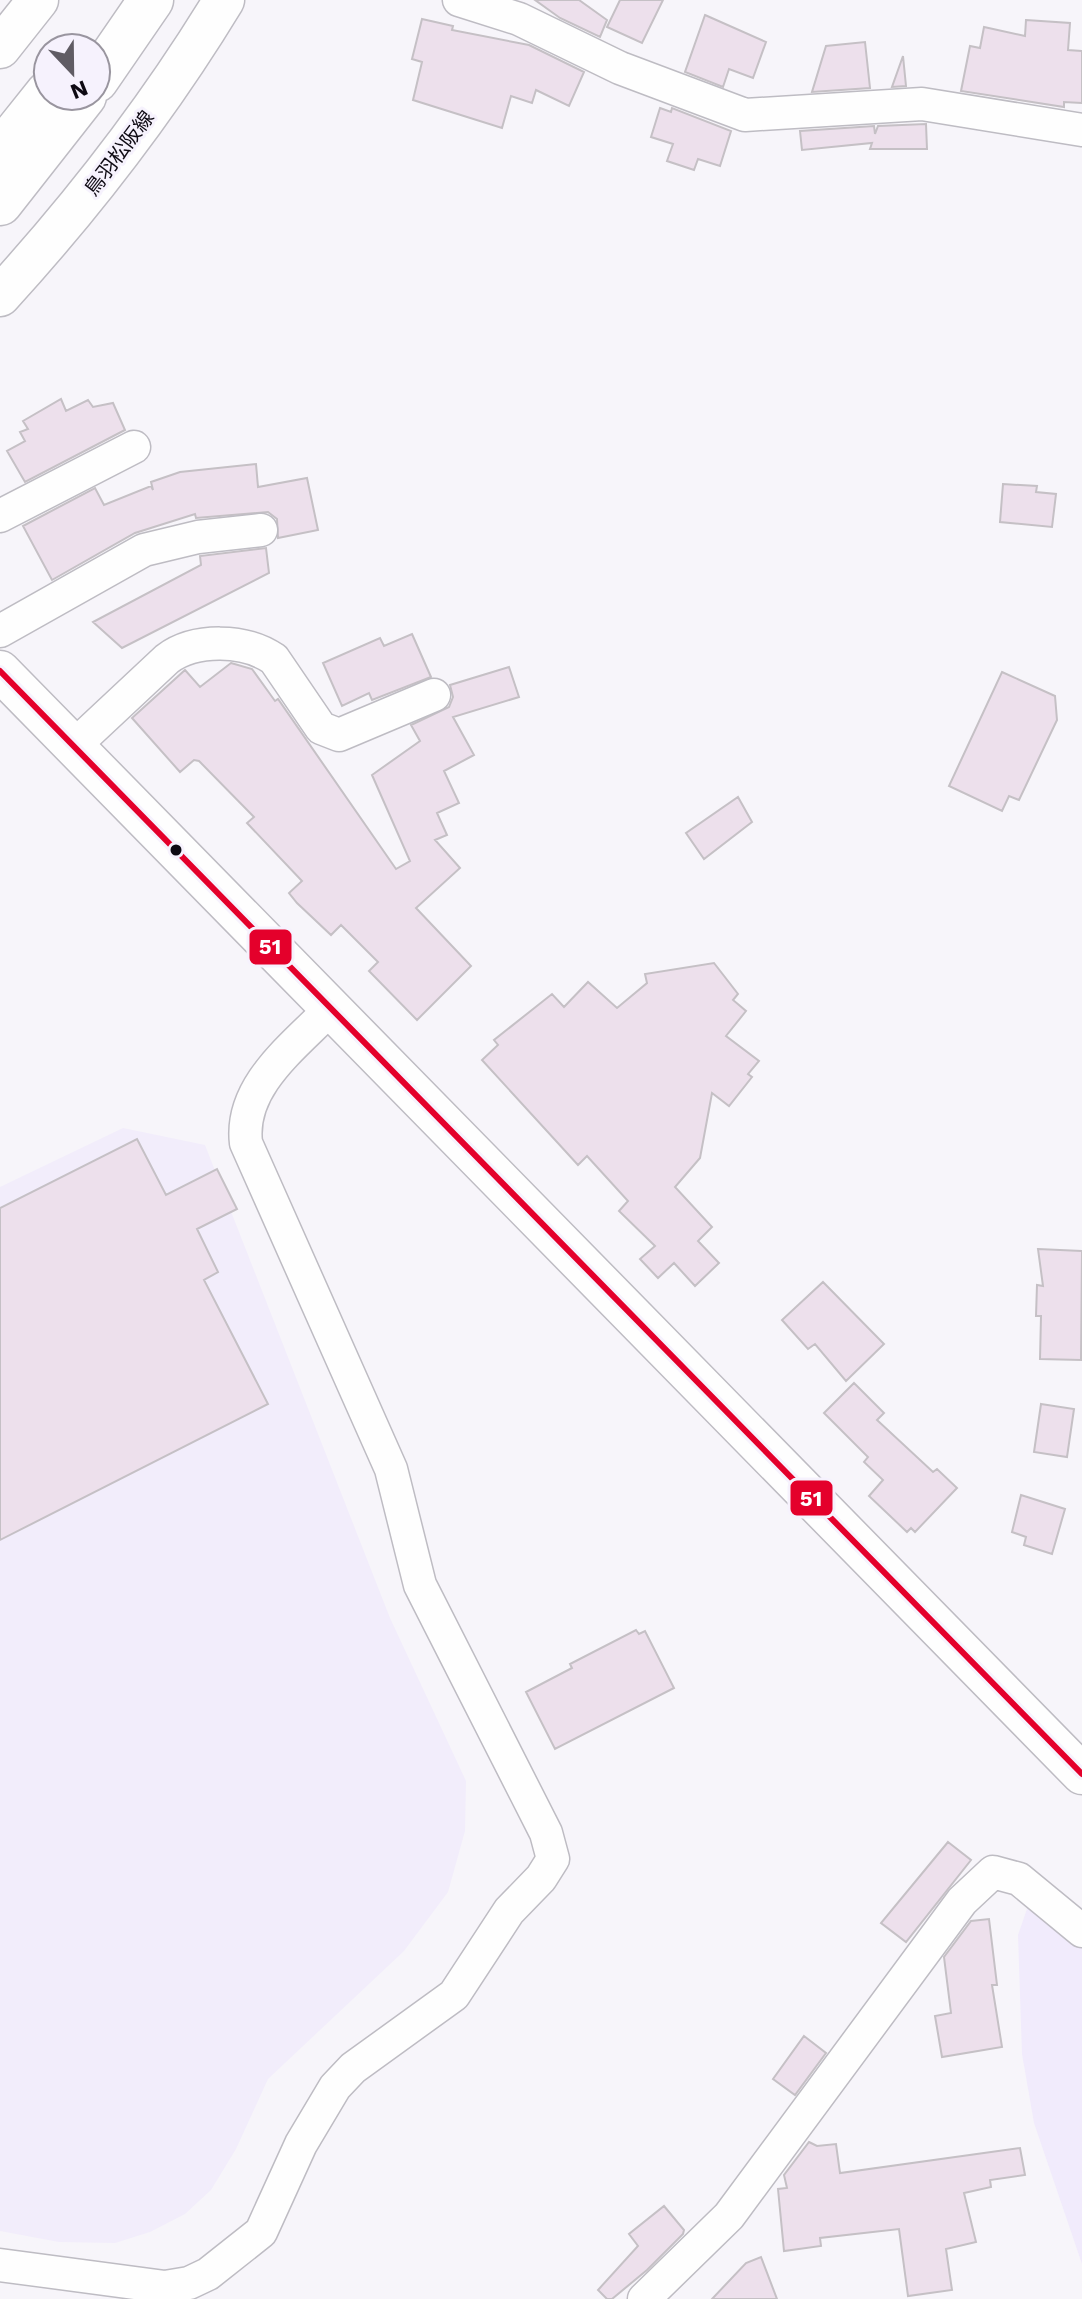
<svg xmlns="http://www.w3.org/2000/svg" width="1082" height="2299" font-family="'Work Sans','Noto Sans JP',sans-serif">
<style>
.built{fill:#f1ebfc}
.medical{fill:#f2edfb}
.building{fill:#ede0ec;stroke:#c5c0c5;stroke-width:2}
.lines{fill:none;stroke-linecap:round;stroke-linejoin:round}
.minor-casing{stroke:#bebcc3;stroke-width:35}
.major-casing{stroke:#bebcc3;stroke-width:43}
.highway-casing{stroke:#bebcc3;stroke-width:47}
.minor{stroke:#fefefe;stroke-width:32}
.major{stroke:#fefefe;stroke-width:40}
.highway{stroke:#fefefe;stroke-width:44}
.bus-1-casing{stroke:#f6f2fd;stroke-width:12}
.bus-1{stroke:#e4002b;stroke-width:6}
.bus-dot{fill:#0e0a13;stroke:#f6f2fd;stroke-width:3}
.labels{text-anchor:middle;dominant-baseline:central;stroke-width:6;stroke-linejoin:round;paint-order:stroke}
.street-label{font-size:20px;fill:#0e0a13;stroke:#f6f2fd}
.line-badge{stroke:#f6f2fd;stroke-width:3}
.badge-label{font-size:22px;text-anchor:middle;font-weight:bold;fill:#fff}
</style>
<rect width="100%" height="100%" fill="#f7f5fa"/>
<path class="built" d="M1029 1903 1082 1946V2264L1034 2123 1022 2054 1018 1935Z"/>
<path class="medical" d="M123 1128 205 1145 390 1618 466 1781 465 1831 448 1892 404 1951 268 2079 236 2149 211 2190 185 2214 150 2232 115 2243 59 2242 0 2231V1187Z"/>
<path class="building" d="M535 0H579L607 20 600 37 560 18Z
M620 0H663L642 43 607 27Z
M705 15 766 42 753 78 729 69 723 87 685 72Z
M422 19 453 26 452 30 529 45 584 72 569 106 536 90 532 103 511 96 502 128 413 100 422 62 412 59Z
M1026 20 1070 23 1068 50 1082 51V103L1064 102V107L961 91 970 46 980 48 984 27 1025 36Z
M865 42 870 88 812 92 826 46Z
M903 56 906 86 892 87Z
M660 108 671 112 672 108 731 131 720 166 698 159 694 170 667 161 673 144 651 137Z
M926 124 927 149H870L872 143 802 150 800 131 874 126 875 134 878 126Z
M61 399 66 411 88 400 93 407 113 403 125 430 25 482 7 451 25 441 20 432 28 429 23 421Z
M256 464 258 487 307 478 318 530 278 538 277 519 268 512 196 518 195 514 135 533 52 580 23 526 95 488 104 505 151 486 153 490 151 482 180 472Z
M1003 484 1037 486 1036 492 1056 494 1052 527 1000 522Z
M266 548 269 573 122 648 93 622 201 565 200 556Z
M412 634 431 677 372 700 369 693 342 706 323 663 380 638 384 646Z
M231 663 252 669 275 701 278 699 396 869 410 861 372 775 420 741 411 725 449 707 453 697 450 685 509 667 519 697 453 717 474 755 444 771 459 803 437 813 447 835 435 840 460 868 416 908 471 966 417 1020 369 971 378 962 341 925 331 935 297 903 289 893 302 881 247 823 254 817 199 761 194 760 180 772 132 718 185 670 200 687Z
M1002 672 1055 696 1057 720 1019 800 1009 796 1002 811 949 786Z
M738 797 752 822 704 859 686 833Z
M714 963 738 994 733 1000 746 1011 726 1036 759 1061 748 1074 752 1077 729 1106 712 1093 700 1158 675 1187 712 1227 698 1241 719 1263 695 1286 674 1263 658 1278 640 1259 655 1246 619 1211 628 1201 587 1156 578 1165 482 1060 498 1045 494 1040 552 994 564 1007 588 982 617 1008 647 983 645 974Z
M137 1139 166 1195 217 1169 237 1209 197 1229 218 1272 204 1280 268 1404 0 1540V1208Z
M1038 1249 1082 1251 1081 1360 1040 1359 1041 1316H1036L1037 1285 1043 1286Z
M823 1282 884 1344 846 1381 815 1344 808 1349 782 1320Z
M854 1383 884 1413 877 1420 933 1472 937 1469 957 1488 915 1532 911 1528 907 1532 869 1496 883 1480 864 1462 868 1457 824 1413Z
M1041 1404 1074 1409 1067 1457 1034 1452Z
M1021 1495 1065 1509 1052 1554 1024 1545 1026 1537 1012 1532Z
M636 1630 639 1634 645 1631 674 1688 555 1749 526 1692 572 1668 570 1664Z
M948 1842 971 1860 906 1942 881 1923Z
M989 1919 997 1985H992L1002 2047 942 2057 935 2016 951 2013 944 1957 971 1921Z
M804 2036 826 2053 795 2095 773 2079Z
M809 2142 817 2146 836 2144 840 2173 1020 2148 1025 2175 990 2180 991 2187 964 2193 976 2242 946 2249 952 2290 908 2296 899 2229 820 2238 821 2246 784 2251 778 2189 787 2188 784 2175Z
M664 2206 684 2230 683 2234 647 2270 612 2299H607L598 2290 638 2246 629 2234Z
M761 2257 777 2299H712L746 2263Z"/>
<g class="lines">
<defs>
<path id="minor" d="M459 0 519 19 620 68 745 115 922 104 1082 130
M0 516 134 447
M0 631 144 550 198 537 261 530
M74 746 167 659C195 638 245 639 274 659L321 728 339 735 434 695
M0 2265 165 2287 189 2283 208 2274 261 2232 301 2144 335 2087 353 2068 454 1995 509 1911 541 1878 553 1859 546 1833 420 1585 391 1469 246 1143C239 1085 296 1045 332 1007
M644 2299 729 2216 962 1901 993 1872 1019 1879 1082 1931"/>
<path id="major" d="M0 48 38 0
M0 296C84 204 159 107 224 0
M0 671 1082 1774"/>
<path id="highway" d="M96 80 151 0
M0 153 48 93
M0 203 84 96"/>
</defs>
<use href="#minor" class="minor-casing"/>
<use href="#major" class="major-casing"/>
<use href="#highway" class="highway-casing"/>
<use href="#minor" class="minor"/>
<use href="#major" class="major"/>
<use href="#highway" class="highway"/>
<defs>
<path id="bus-1" d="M0 671 1082 1774"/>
</defs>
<use href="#bus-1" class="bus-1-casing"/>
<use href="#bus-1" class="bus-1"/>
</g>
<circle class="bus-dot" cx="176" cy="850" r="7"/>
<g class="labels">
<g class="street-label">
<text transform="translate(119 153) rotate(-53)">鳥羽松阪線</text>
</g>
</g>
<g class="line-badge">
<rect x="248" y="928" width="45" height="38" rx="8" fill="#e4002b"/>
<rect x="789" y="1479" width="45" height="38" rx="8" fill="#e4002b"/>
</g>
<g class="badge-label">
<text x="270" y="954">51</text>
<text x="811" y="1506">51</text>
</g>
<g transform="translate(72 72) rotate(158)"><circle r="38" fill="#f6f2fd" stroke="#99959f" stroke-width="2"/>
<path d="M0-6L14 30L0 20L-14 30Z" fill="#605c64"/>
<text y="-12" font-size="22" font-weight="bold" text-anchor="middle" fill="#0e0a13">N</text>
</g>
</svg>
